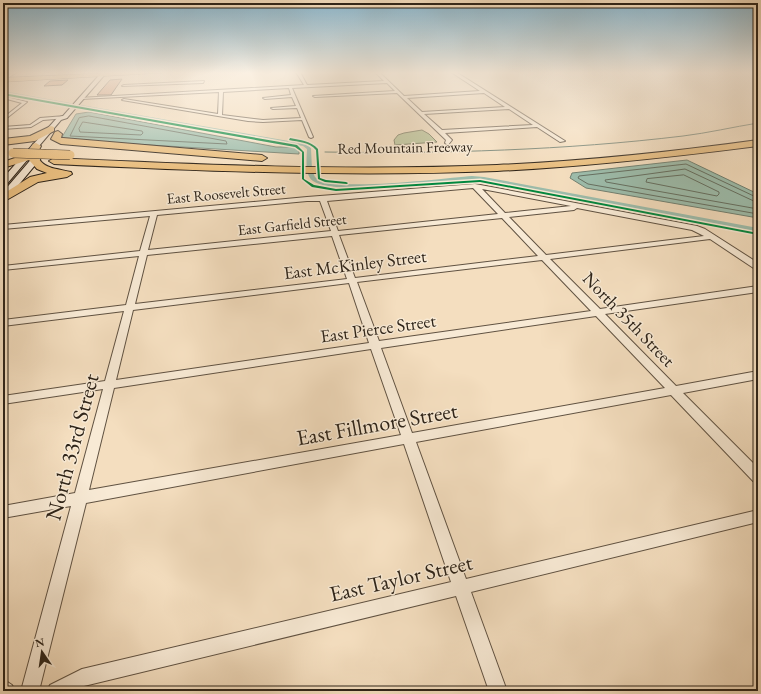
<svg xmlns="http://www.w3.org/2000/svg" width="761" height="694" font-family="'EB Garamond',serif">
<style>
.green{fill:#b7c295;stroke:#727357}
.water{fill:#9dbdac;stroke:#718071}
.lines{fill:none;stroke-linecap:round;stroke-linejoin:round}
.shore{stroke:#667062;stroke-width:1}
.stream{stroke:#718071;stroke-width:1}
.canal{fill:#9dbdac;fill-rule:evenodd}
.building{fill:#d29270;stroke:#2e2419}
.street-casing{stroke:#605242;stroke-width:2}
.secondary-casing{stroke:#2e2419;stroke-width:2}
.primary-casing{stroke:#2e2419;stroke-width:1}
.highway-casing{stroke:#2e2419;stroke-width:2}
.street{fill:#f8ead5;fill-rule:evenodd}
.secondary{fill:#f8ead5;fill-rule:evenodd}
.primary{fill:#eabf80;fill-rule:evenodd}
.highway{fill:#eabf80;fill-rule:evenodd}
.highway-bridge-casing{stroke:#2e2419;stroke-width:10;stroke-linecap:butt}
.highway-bridge{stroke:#eabf80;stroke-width:9}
.cycleway-casing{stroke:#f8ead5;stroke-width:3}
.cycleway{fill:#00873e;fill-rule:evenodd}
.labels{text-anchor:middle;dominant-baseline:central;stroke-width:3;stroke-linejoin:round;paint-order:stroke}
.far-street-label{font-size:15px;fill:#2e2419;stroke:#f8ead5}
.street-label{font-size:18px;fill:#2e2419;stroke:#f8ead5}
.near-street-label{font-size:22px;fill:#2e2419;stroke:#f8ead5}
</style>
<rect width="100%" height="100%" fill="#f4debf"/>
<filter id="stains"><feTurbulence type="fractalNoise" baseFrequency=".005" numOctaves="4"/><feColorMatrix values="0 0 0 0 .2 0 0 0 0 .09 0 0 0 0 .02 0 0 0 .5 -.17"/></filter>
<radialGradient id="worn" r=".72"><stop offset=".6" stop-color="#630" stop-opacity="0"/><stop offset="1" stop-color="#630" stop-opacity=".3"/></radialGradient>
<path class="green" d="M422 130 429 134 437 142 395 145 394 140 398 135 404 133Z"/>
<path class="water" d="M89 112 276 147H296L299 150V154L68 140 62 137 76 114Z
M687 160 758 194V218L586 188 570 178 572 173Z"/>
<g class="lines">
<path class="shore" d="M89 116 226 141 227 144 70 136 79 118Z
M83 122 142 131 143 133 141 135 80 132 79 129Z
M684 175 719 192V194L717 196 646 182 647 179Z
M758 198 686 164 579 176 578 178 588 184 758 214
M758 203 685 169 605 180 606 182 758 209"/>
<path class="stream" d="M325 152C442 154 567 150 683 136 708 133 733 127 758 123"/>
<path class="canal" d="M3 91 70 103 72 104 70 105 3 93Z
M81 105 306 144 311 148 312 170 315 177C331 193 445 178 472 176L484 177 758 228V232L484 181 472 180C442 182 334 196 313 181 304 174 307 158 307 149L303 146 80 107Z"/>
</g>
<path class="building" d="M122 79 111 95H97L110 80Z
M68 80 62 85 44 86 50 81Z"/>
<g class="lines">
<defs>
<path id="street" d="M13 72H17L3 81V79Z
M296 72H300L307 85 384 81 375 72H379L404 96 480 91 451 72H456L565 141 560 142 537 127 445 133 452 140 448 145 445 143 446 140 397 93 315 97 313 96 395 91 387 83 292 88 313 137 311 138 309 137 302 120 263 122 248 121 122 100 124 99 218 114 219 92 81 99 79 98 304 85ZM289 88 291 95 263 98 265 99 292 97 296 106 271 108 273 109 297 108 301 118 263 120 222 115 223 92ZM484 93 505 107 422 112 407 98ZM509 109 533 125 442 130 424 114Z
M204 81 203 83 122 86 124 85Z
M3 96 27 102 3 121V118L22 103 3 98Z
M65 116 67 118 43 120 31 127 3 129V127L30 125 40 118Z
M475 184 697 226 705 229 758 263V269H755L710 239 550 259 600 309 758 286V292L605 314 676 386 758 371V379L683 393 758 468V483L753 481 671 395 416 442 466 579 758 510V522L471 592 507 691H489L456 596 84 686 75 691H47L50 685 82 669 451 582 404 444 86 503 39 691H21L71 506 3 518V506L75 493 103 389 3 404V396L105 381 124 311 3 326V320L126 305 139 256 3 270V266L140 251 150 216 3 229V225L307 197ZM473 188 498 214 338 231 327 201ZM482 189 571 206 505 213ZM307 201H320L331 231 148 250 157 215ZM577 208 692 230 704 236 546 255 509 217 574 210ZM502 218 538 256 355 278 339 235ZM332 236 347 279 135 304 147 255ZM542 260 591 311 379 341 357 282ZM349 283 369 343 116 380 133 310ZM596 316 665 388 412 433 381 348ZM371 349 401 435 89 490 114 388Z
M3 679 12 685 15 691H3Z"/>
<path id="secondary" d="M102 72H107L67 118 61 120 6 185 3 186V178L57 118 63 116Z
M34 156 41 158 6 200 3 201V192Z"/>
<path id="primary" d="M135 72H174L3 82V78Z"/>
<path id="highway" d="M51 126 54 127V131L35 141 3 145V139L30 136Z
M58 131 62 134 61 138H63L262 155 267 158 262 161 61 144 51 139 55 132Z
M758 140V146C671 157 584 167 497 171 349 177 201 171 54 164L49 161 54 158C201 165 349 171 497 165 584 161 671 152 758 140Z
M36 143 41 146 39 150H45L47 152 38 157C43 169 59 169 71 172L72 174 67 177 38 182 3 202V194L30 177 47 173 37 169 29 160 3 168V162L27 154 33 144Z"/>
</defs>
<use href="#street" class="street-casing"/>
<use href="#secondary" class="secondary-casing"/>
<use href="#primary" class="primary-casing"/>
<use href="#highway" class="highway-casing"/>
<use href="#street" class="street"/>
<use href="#secondary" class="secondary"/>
<use href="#primary" class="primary"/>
<use href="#highway" class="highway"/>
<defs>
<path id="highway-bridge" d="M13 153 70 155"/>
</defs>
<use href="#highway-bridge" class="highway-bridge-casing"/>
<use href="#highway-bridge" class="highway-bridge"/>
<defs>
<path id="cycleway" d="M3 93 297 145 304 152V179L314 185 336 189 480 180 758 233V235L480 182 336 191 312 187 302 179V152L295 147 3 95Z
M290 138C300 140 311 141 318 149L320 178 326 180 346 182 348 183 347 184 325 182 318 179 316 150C309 142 299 142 289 140Z"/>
</defs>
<use href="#cycleway" class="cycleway-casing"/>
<use href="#cycleway" class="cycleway"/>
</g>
<linearGradient id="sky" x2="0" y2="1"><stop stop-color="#8ab8d0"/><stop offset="0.43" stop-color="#faf0e2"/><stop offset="1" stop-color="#faf0e2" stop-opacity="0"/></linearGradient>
<rect width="761" height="169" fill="url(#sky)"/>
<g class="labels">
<g class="far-street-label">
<text transform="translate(405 147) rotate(-1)">Red Mountain Freeway</text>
<text transform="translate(226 193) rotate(-5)">East Roosevelt Street</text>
<text transform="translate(292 224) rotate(-6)">East Garfield Street</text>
</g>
<g class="street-label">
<text transform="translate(355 264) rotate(-7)">East McKinley Street</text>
<text transform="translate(629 319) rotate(46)">North 35th Street</text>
<text transform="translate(378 328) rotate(-8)">East Pierce Street</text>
</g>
<g class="near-street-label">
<text transform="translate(377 424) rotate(-10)">East Fillmore Street</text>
<text transform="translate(72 447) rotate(-75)">North 33rd Street</text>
<text transform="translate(401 578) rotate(-13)">East Taylor Street</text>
</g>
</g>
<rect width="761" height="694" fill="none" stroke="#f4debf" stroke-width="16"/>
<rect x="4" y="4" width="753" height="686" fill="none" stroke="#2e2419" stroke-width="2"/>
<rect x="8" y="8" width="745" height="678" fill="none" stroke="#2e2419"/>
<g transform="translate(42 652) rotate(347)" stroke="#f8ead5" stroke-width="3" paint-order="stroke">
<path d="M0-3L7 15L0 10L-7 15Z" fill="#2e2419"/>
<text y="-6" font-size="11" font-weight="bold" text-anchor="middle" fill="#2e2419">N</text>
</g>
<rect width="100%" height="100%" filter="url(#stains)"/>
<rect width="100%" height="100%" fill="url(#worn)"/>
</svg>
